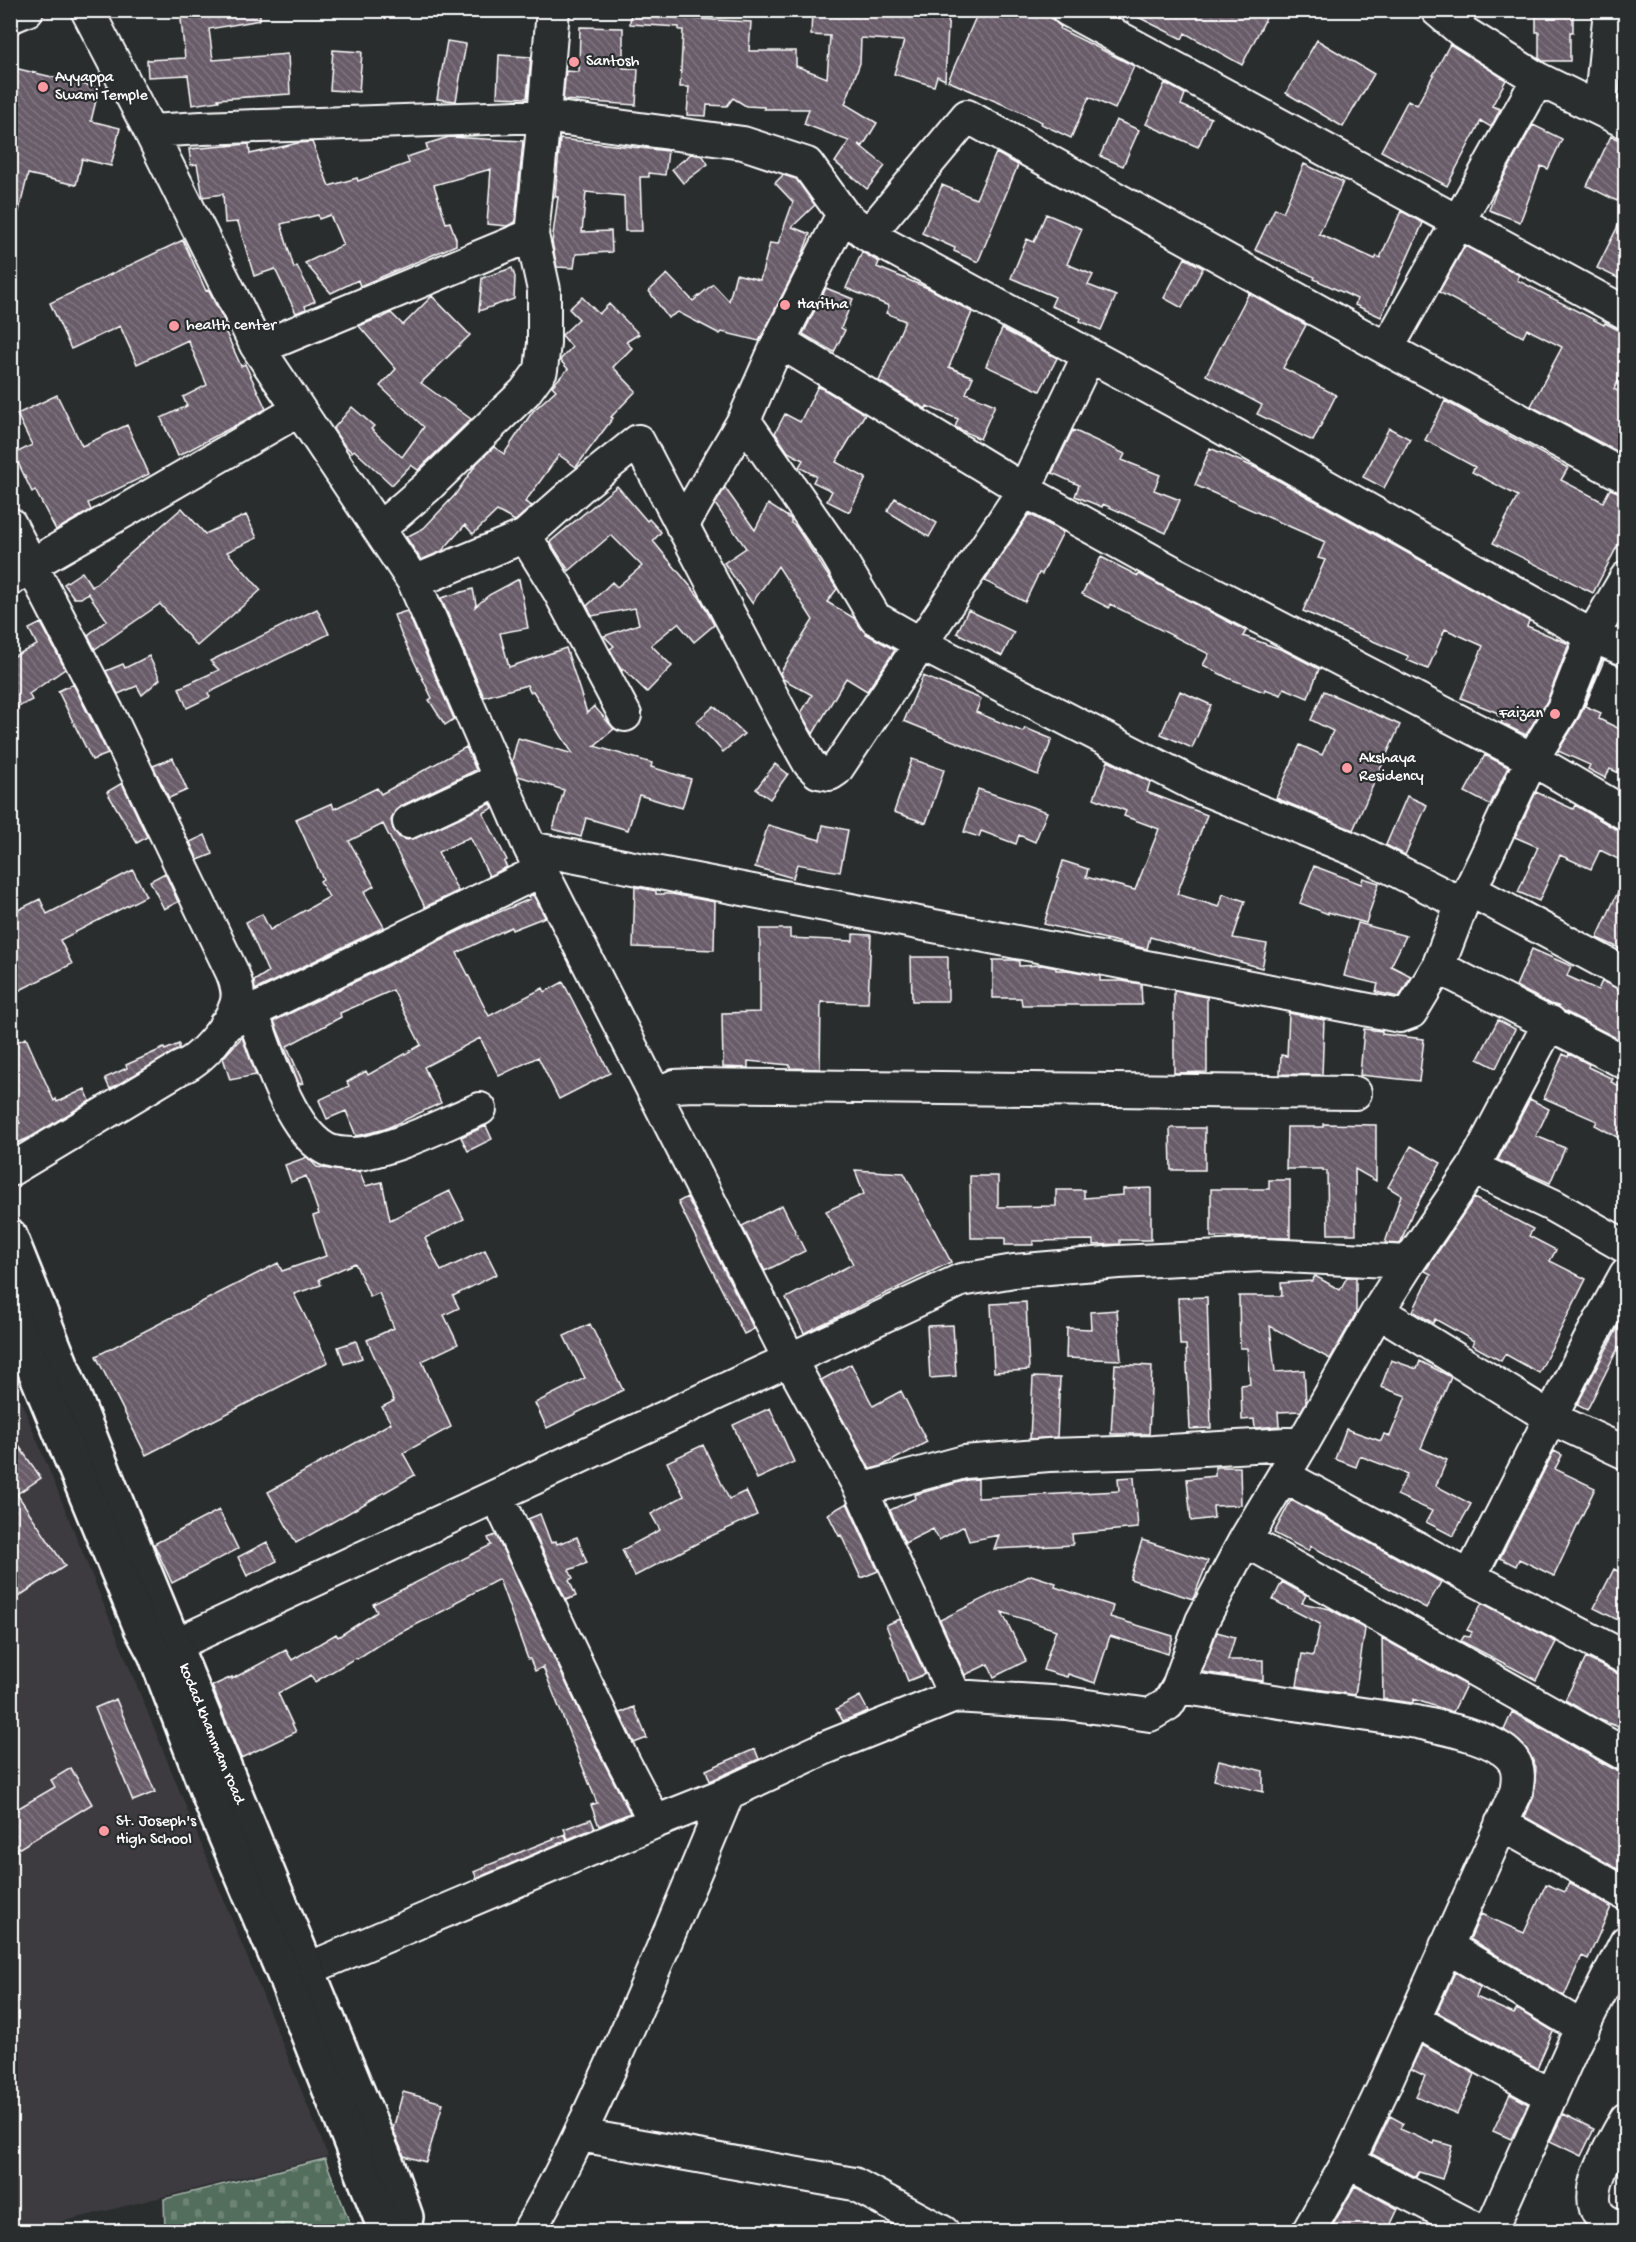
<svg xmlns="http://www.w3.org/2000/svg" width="1636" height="2242" font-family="'Gochi Hand',sans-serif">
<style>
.built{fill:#3d3b40}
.cemetery{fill:url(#cemetery-stones);stroke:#a9b6ae;stroke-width:1.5}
.building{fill:url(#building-back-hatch);stroke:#fff;stroke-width:1.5}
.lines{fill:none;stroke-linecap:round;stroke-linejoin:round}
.minor-casing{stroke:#fff;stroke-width:36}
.major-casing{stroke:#fff;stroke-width:38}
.minor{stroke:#2a2d2e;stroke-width:32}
.major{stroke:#2a2d2e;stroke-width:33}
.poi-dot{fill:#ff9aa2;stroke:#2a2d2e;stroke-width:2}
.labels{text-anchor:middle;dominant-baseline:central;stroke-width:4.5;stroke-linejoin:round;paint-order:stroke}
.poi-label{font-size:16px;fill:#fff;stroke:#2a2d2e;text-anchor:start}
.street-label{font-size:16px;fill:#fff;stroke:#2a2d2e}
</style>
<defs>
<pattern id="cemetery-stones" width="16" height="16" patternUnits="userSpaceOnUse" patternTransform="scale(1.5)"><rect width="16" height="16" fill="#536e5d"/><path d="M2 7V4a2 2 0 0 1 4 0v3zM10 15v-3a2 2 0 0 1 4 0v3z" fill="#6d8475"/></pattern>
<pattern id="building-back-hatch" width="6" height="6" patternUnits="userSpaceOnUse" patternTransform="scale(1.5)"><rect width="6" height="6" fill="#695c69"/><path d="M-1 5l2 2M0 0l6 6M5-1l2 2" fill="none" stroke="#807480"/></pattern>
</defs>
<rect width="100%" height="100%" fill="#2a2d2e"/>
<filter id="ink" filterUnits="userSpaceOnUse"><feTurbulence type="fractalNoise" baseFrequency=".0167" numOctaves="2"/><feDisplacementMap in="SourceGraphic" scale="12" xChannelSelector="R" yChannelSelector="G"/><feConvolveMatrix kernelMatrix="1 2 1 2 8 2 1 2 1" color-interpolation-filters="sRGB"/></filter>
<g filter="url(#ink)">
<path class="built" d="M10 1374 328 2156 20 2232 10 2231Z"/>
<path class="cemetery" d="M325 2159 353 2231H165L164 2199Z"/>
<path class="building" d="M180 10H260V20L209 29 213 60 288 54 290 94 218 99 219 101 192 105 188 75 148 77 147 60 185 58Z
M631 10H699L698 19 751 22 749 51H796V66L827 78 830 36 811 35 812 10H949L945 80 937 76 934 86 894 74 904 41 861 38 860 63 845 104 877 123 863 146 858 144 885 166 867 189 835 162 849 141 804 124 809 109H764V107L746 106 733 98 727 106 707 105 706 116 687 115 689 87H680L683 30H679V27L630 24Z
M979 10H1050L1052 19 1061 27 1060 29 1134 66 1115 109 1089 97 1071 138 1041 124 1042 122 1021 112 948 81Z
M1124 10H1252L1266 18 1242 65 1185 33 1182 39Z
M1536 10H1573V32H1570V61H1543L1539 58V32H1536Z
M580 27 623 28V68L638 69 636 105 563 100 566 71 579 72Z
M1317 40 1374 74 1343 127 1286 93Z
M447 41 466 44 456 101 437 99Z
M1450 44 1506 80 1492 106 1500 109 1491 127 1481 121 1447 186 1381 151 1408 100 1417 105Z
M333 50 362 52 359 92 330 90Z
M499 55 531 57 527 98 497 97Z
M10 67 99 88 91 121 120 128 111 166 82 159 76 185 28 174 17 219 10 218Z
M1165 83 1185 94 1181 105 1211 118 1198 147 1146 124Z
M1116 120 1139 130 1123 166 1100 156Z
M1533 125 1562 139 1548 169 1541 166 1520 222 1489 210 1497 189Z
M1611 136 1626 143V183L1617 201 1587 186Z
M449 137 523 141 515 222 507 226 487 224 491 169 434 185 446 223 450 222 456 239V245L360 286 358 280 331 293 305 263 343 245 330 215 319 219 318 215 281 224 294 268 297 266 315 301 305 306 306 309 296 313 275 269 254 276 238 222 225 223 223 194 203 197 197 164 191 165 189 149 249 144 250 154 298 143 312 142 329 186 357 178 358 181 409 163 407 157 428 150 426 144Z
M560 139 668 151 665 175 649 173V177H640L642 231H625L624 196 586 192 582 232 611 231 612 252 576 254 574 268 557 267 552 242 558 197H555Z
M996 153 1018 165 978 262 954 251 955 248 922 233 942 185 976 199Z
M691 154 703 156 708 164 683 183 672 169Z
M1304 164 1343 182 1319 234 1375 259 1377 256 1380 258 1401 211 1423 223 1381 317 1355 305 1357 299 1314 279 1315 277 1255 250 1275 208 1283 212Z
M783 175 796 179 815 205 792 227 810 234 801 258 759 341 722 332 720 334 678 312 668 318 649 291 667 274 693 301 713 284 729 301 736 274 760 280 770 243 778 244 793 202 775 183Z
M1626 210V282L1597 268Z
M1046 214 1082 229 1067 264 1093 275 1088 285 1116 296 1101 330 1080 321 1081 318 1051 306 1055 297 1011 278 1027 239 1034 242Z
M183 240 206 291 208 290 225 322 222 324 241 366 245 364 266 409 178 456 161 418 187 406 183 397 207 385 188 340 137 364 120 326 71 349 50 303Z
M1465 246 1519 275 1517 280 1604 325 1605 323 1626 334V367L1614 389 1626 395V456L1531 406 1562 347 1527 329 1523 337 1439 292Z
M862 252 879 262 877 267 930 289 972 312 949 367 973 377 966 393 995 405 980 439 955 427 958 419 927 406 926 409 879 381 905 321 886 313 889 306 846 288Z
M1185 258 1203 268 1182 308 1164 298Z
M512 268 515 277 514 299 479 311 482 278Z
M826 288 853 299 841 328 845 330 834 352 803 334Z
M1249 293 1306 325 1283 368 1336 395 1313 441 1257 414 1262 405 1206 375Z
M432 296 470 335 421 383 471 419 418 470 411 465 392 485 354 450 352 452 344 445 333 429 352 407 374 426 371 429 402 457 424 427 380 386 396 369 359 326 379 318 380 319 391 313 403 325Z
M582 297 599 314 609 304 639 334 626 342 632 348 613 367 636 391 611 417 613 418 576 467 559 455 525 502 532 506 515 521 497 511 473 534 465 525 442 551 421 560 406 537 424 528 455 495 477 463 494 447 504 454 533 411 556 390 552 386 568 369 560 360 572 347 562 335 579 319 569 309Z
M1002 329 1057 358 1040 391 986 366Z
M818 386 865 414 836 462 866 478 849 512 827 501 832 491 813 482 816 476 799 467 803 460 788 452 775 433 785 414 800 422Z
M57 395 82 446 127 425 149 474 88 503 91 510 56 530 35 490 32 492 14 454 32 445 17 414Z
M1445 401 1568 468 1561 480 1603 502 1610 489 1626 495V529L1593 593 1493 543 1518 496 1472 472 1475 467 1425 440Z
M1389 428 1410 439 1384 488 1363 477Z
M1073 430 1125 454 1122 460 1160 475 1154 490 1180 500 1166 533 1103 504 1102 507 1075 496 1079 485 1052 473Z
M1210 448 1256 468 1529 621 1527 626 1569 644 1547 701 1526 735 1501 723 1504 718 1497 715 1498 713 1461 698 1483 646 1445 629 1428 669 1407 660 1408 656 1303 611 1325 560 1318 558 1325 542 1195 485Z
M617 486 647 521 649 519 661 532 653 541 700 598 714 625 694 642 678 623 651 645 672 666 647 692 623 669 622 671 610 649 614 646 604 636 639 624 635 608 592 616 587 606 612 582 617 587 642 566 611 535 569 571 550 542Z
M725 488 755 530 768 504 791 519V523L796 527 837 589 827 602 854 618 866 634 895 650 867 691 846 678 813 734 801 713 812 695 783 679 780 673 813 620 778 566 752 603 724 563 746 548 715 504Z
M895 498 937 523 929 537 887 511Z
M182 508 205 534 246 515 257 538 227 552 261 590 197 646 160 604 95 649 88 635 107 620 88 593 81 598H74L64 584 82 572 92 587Z
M1029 514 1063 532 1042 574 1039 573 1025 602 985 581Z
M1101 557 1138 576 1139 574 1246 631 1243 636 1283 650 1319 669 1308 698 1284 688 1281 695 1265 689 1264 692 1228 678 1203 665 1209 654 1110 604 1109 608 1082 594Z
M519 579 528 628 500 633 509 667 566 648 587 713 594 706 614 729 594 746 652 763 651 767 691 779 682 808 639 795 628 830 586 818 581 837 553 829 564 790 518 776 512 761 518 738 573 754 533 691 530 692 527 685 484 697 441 598 473 589 476 604 475 607 489 595Z
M317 609 329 634 208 693 210 697 187 708 179 688 219 670 210 661Z
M968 610 1014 632 1002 656 957 633Z
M407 611 454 719 445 725 429 700 432 698 401 634 394 615Z
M41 623 65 669 29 694 32 700 10 711V658L37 645 29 629Z
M149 656 160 679 142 695 137 686 118 694 106 671 123 664 125 668Z
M1602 660H1604L1585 706 1601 713 1599 719 1626 732V776L1610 769 1605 778 1588 769 1590 765 1558 751 1580 716Z
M923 676 981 699 976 712 1023 732 1025 728 1052 739 1038 775 904 721Z
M73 684 108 754 92 760 58 691Z
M1180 691 1211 705 1192 748 1161 734Z
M1324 691 1400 725 1353 830 1276 798 1300 745 1322 755 1333 731 1311 720Z
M714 706 744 734 723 752 696 722Z
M466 747 476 770 401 806 395 811 391 820 393 829 399 837 407 840 416 838 491 803 493 808 483 813 507 860 504 862 507 867 489 876 470 837 438 852 458 891 425 907 383 824 349 841 374 886 364 892 384 927 255 990 254 981 268 972 246 922 262 914 270 930 329 897 320 881 323 879 296 819 332 803 334 809 377 788 381 794Z
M1485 755 1508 767 1490 805 1465 792Z
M173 758 187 790 169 798 153 766Z
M912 759 944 770 926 823 894 812Z
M1108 761 1150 782 1147 792 1207 815 1177 894 1219 907 1223 894 1245 901 1233 938 1267 944 1262 968 1150 937 1147 949 1044 924 1063 861 1088 869 1086 877 1135 890 1159 829 1124 816 1126 811 1094 798Z
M775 764 788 774 770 799 756 789Z
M122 783 147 837 137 843 107 792Z
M978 789 1047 812 1035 842 1019 835 1016 844 981 831 979 837 964 832Z
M1536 792 1573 809 1575 805 1617 830 1626 832V863L1600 850 1591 869 1560 855 1539 901 1518 892 1538 847 1515 837Z
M1407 796 1427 805 1405 855 1386 845Z
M768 825 820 840 823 825 848 830 840 872 797 864 793 878 755 867Z
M205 835 213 854 198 860 190 842Z
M1314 866 1361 884 1363 878 1379 883 1366 923 1328 912V914L1300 903Z
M133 870 146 896 60 940 72 964 10 995V914L40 899 47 914Z
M165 873 178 902 164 909 150 881Z
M1626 874V951L1597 938Z
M635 887 656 891V894H671L715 902 714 950 633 947Z
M533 895 545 917 512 930 511 927 457 953 489 1016 543 988 545 992 563 982 610 1073 559 1099 538 1057 499 1076 480 1038 424 1067 441 1103 385 1129 361 1135 356 1136 346 1111 327 1119 319 1100 349 1086 347 1082 366 1071 368 1075 421 1045 393 990 340 1013 341 1017 287 1046 303 1083 299 1084 274 1021 490 916 530 899 529 896Z
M1358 923 1406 936 1391 966 1411 976 1399 997 1376 992 1378 984 1344 976Z
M760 929H790V938L853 941V934L871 935 868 1003 821 1002 820 1069 790 1068V1065L748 1061V1068L723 1067 722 1013 760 1012Z
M1532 949 1571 966 1567 976 1598 990 1602 981 1626 992V1043L1564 1011 1558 1006 1550 1004 1516 986Z
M911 957H948V1001H912Z
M993 960H1014L1019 961V966L1042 965 1056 968V970H1067L1100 976V981H1122L1141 984 1142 1005H1022L1021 998H993Z
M1174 991 1207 997V1072L1174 1073Z
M1289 1013 1324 1020 1322 1075 1280 1074 1281 1055 1287 1056Z
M1498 1020 1515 1029 1496 1068 1478 1059Z
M1364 1029 1382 1031V1034L1424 1039 1419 1081 1360 1075Z
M242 1037 256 1075 230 1080 223 1058Z
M26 1038 54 1101 56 1099 57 1102 85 1089 90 1101 31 1137 10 1146V1127L20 1123 10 1102V1045Z
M179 1044V1049L110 1089 105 1078 127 1068 126 1065 164 1048 165 1050Z
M1563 1054 1568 1057 1569 1054 1589 1064 1588 1067 1613 1079 1611 1082 1626 1089V1142L1595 1125 1597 1121 1544 1098Z
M1530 1099 1549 1109 1536 1136 1565 1148 1550 1183 1498 1160Z
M1323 1124 1376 1125V1181L1355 1169 1356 1234H1328L1327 1171H1323V1169H1286L1287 1127H1323Z
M486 1126 492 1139 468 1151 461 1137Z
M1170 1128H1205V1170H1171Z
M1411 1146 1441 1163 1412 1213 1400 1244 1385 1243 1401 1195 1388 1187Z
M307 1157 317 1167 341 1171 360 1172 365 1186 382 1182 390 1220 450 1191 464 1219 425 1238 441 1271 485 1250 497 1274 453 1296 459 1308 444 1315 458 1344 422 1361 451 1427 403 1453 415 1475 296 1543 268 1492 391 1423 382 1407 394 1401 367 1340 394 1328 379 1293 370 1297 355 1263 319 1279 321 1285 294 1294 328 1362 146 1455 96 1356 278 1263 282 1271 326 1256 313 1216 319 1214 306 1176 291 1182 285 1165Z
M855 1170 904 1173 951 1262 804 1333 786 1298 853 1264 826 1211 864 1194Z
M970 1176H998V1207L1056 1206V1190H1084V1198L1123 1195V1189L1151 1188V1240H1120V1244L1093 1245V1240L1033 1241V1245H1005V1238H971Z
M1269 1180H1290V1238L1211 1237V1189H1269Z
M687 1197 754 1329 744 1334 678 1202Z
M1474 1198 1533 1229 1529 1236 1556 1250 1550 1261 1586 1279 1539 1373 1505 1354 1501 1361 1472 1345 1474 1341 1435 1319 1433 1323 1413 1311 1431 1274 1425 1271Z
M782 1205 805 1251 765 1271 742 1226Z
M1315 1276 1340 1290 1347 1277H1356V1313L1330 1359 1270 1326 1275 1372 1304 1370 1306 1402 1301 1411 1278 1412 1279 1426 1255 1428 1254 1419 1242 1420 1241 1385 1250 1384 1247 1348H1240L1239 1296H1282L1281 1283 1312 1281Z
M1207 1297 1211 1428 1190 1429 1186 1345H1180L1178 1298Z
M1026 1302 1029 1370 994 1372 991 1304Z
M1117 1310 1121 1360 1066 1358 1067 1328 1091 1329 1090 1312Z
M1626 1312V1352L1618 1348 1587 1410 1577 1405Z
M590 1324 623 1390 547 1428 535 1403 585 1378 564 1336Z
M953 1325 956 1376 930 1378 927 1326Z
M356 1341 362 1358 344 1364 338 1347Z
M1391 1360 1417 1369 1420 1361 1451 1377 1421 1448 1447 1460 1436 1486 1471 1504 1453 1536 1426 1522 1432 1511 1397 1495 1407 1474 1360 1456 1356 1467 1335 1459 1346 1429 1381 1441 1384 1434 1390 1436 1406 1396 1381 1387Z
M851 1364 873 1406 901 1391 927 1442 882 1466 870 1469 821 1380Z
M1115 1364 1152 1366 1149 1434H1111Z
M1033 1377 1060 1378 1057 1437 1030 1439Z
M770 1408 794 1462 757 1479 733 1425Z
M10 1433 41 1478 17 1494 65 1566 10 1602Z
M703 1445 729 1499 746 1491 757 1515 709 1537 635 1576 622 1550 660 1530 651 1514 684 1496 667 1462Z
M1554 1451 1562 1455 1555 1469 1595 1488 1554 1576 1519 1559 1516 1566 1500 1558Z
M1215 1467H1240L1241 1505 1213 1506 1214 1518 1191 1521 1187 1479 1215 1476Z
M1134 1477 1138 1528 1072 1534 1073 1545 994 1549 999 1535 969 1541 964 1526 939 1540 933 1529 905 1543 890 1510 916 1498 915 1495 917 1494 967 1480 978 1479V1498L1119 1491 1118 1478Z
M1291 1500 1441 1582 1426 1608 1311 1546 1308 1551 1274 1533Z
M847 1503 878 1571 861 1578 841 1535 839 1536 828 1514Z
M219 1510 238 1549 172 1583 154 1544Z
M540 1514 551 1543 556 1541 557 1544 577 1537 587 1563 569 1570 573 1578 569 1580 576 1596 566 1600 528 1519Z
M496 1535 601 1757 630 1813 599 1826 591 1805 597 1803 543 1667 535 1671 530 1659H528L499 1579 454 1603 455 1605 386 1640 357 1659 355 1658 315 1682 311 1675 278 1693 296 1732 241 1758 212 1686 232 1677V1679L286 1650 292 1660 336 1634 338 1637 377 1612 373 1604 491 1545 488 1538Z
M1142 1540 1208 1561 1193 1599 1130 1579Z
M267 1542 277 1561 247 1576 238 1557Z
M1614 1569 1626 1575V1624L1594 1608Z
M1031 1575 1056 1583 1055 1587 1113 1606 1110 1617 1173 1636 1168 1654 1110 1636 1095 1683 1068 1674 1067 1677 1043 1670 1056 1630 1002 1612 1026 1661 994 1677 988 1664 965 1675 940 1620Z
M1282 1582 1306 1595 1302 1603 1330 1609 1365 1629 1355 1695 1297 1686 1302 1654 1313 1656 1320 1624 1273 1600Z
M1482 1603 1556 1642 1536 1680 1461 1641 1464 1636 1470 1637 1472 1632 1467 1630Z
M900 1619 925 1674 908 1681 886 1625Z
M1217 1632 1235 1637 1228 1660H1263V1681L1202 1672Z
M1382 1638 1466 1685 1453 1712 1413 1699V1703L1383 1699Z
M1586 1658 1618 1674 1626 1676V1730L1598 1719 1565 1700Z
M860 1696 868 1711 843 1721 836 1709Z
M116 1699 155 1792 133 1801 95 1708Z
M634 1707 647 1738 634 1743 620 1713Z
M1512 1712 1617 1771 1626 1773V1863L1621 1871 1525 1817 1534 1795 1536 1767 1526 1748 1504 1730Z
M755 1749 759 1759 710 1781 706 1770Z
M1219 1760 1263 1771V1792L1214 1780Z
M71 1768 92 1804 10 1854V1813L55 1787 51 1780Z
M591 1819 595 1828 568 1839 564 1829Z
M565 1834 567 1840 477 1878 474 1872 486 1867V1866Z
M1569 1883 1611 1907 1588 1959 1582 1956 1564 1996 1470 1939 1481 1914 1524 1933 1546 1884 1565 1892Z
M1455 1972 1480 1987 1476 1997 1514 2014 1517 2009 1553 2031 1537 2068 1437 2012Z
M1422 2045 1475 2074 1457 2114 1416 2096 1425 2076 1411 2069Z
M403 2092 443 2103 426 2162 404 2156 393 2129Z
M1510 2094 1528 2104 1511 2139 1493 2131Z
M1563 2114 1594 2129 1581 2156 1550 2141Z
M1390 2116 1403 2123 1400 2129 1434 2144 1435 2141 1452 2146 1442 2179 1419 2172 1416 2177 1372 2154Z
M1355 2186 1398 2209 1387 2232H1345L1333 2225Z"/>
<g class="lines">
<defs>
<path id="minor" d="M87 10 150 131 256 345 414 582 530 848 790 1360 861 1490 955 1696
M553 10 544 116 743 143 807 164 843 214 868 235 1196 413 1592 636 1626 650
M1068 10 1626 313
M1437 10 1463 32 1538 79 1626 122
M10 17 27 10
M1600 109 1610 10
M150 131 202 128 544 116 532 235 266 345H256
M843 214 779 341 744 420 837 554 875 618 921 644 1199 787 1358 851 1462 904
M868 235 967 116 1387 349 1626 477
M779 341 1024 490 1178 575 1532 759 1626 814
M1387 349 1538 79
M10 524 109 715 232 972C236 982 240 993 236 1005 229 1026 201 1061 180 1068L10 1170
M682 526 744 420
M380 528 426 488 525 392 541 370 544 343V290L532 235
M525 536 559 591 625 715
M1626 578 1592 636 1563 709 1532 759 1470 890 1462 904 1438 967 1626 1063
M10 580 31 565 299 410
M414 582 525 536 579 488 638 441 783 717 809 763 818 772 830 774 836 770 1024 490 1089 355
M409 822 500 779
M530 848 1400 1016 1411 1012 1438 967
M1470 890 1626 974
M252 1012C266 1049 288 1127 324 1148 333 1154 353 1155 364 1153 404 1145 443 1124 480 1109
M225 1025 542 870
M655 1093 675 1086 693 1085 1355 1093
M1473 1168 1552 1205 1626 1247
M1378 1311 1551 1418 1626 1453
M1284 1476 1470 1577 1626 1658
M861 1490 964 1462 1049 1455 1153 1452 1303 1443
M497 1496 617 1749 655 1822
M1245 1540 1626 1755
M1470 1577 1591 1338 1626 1274
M155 1654 961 1280 1014 1271 1118 1262 1263 1255 1409 1262
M1178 1687 1417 1722C1443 1728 1497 1737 1513 1760 1520 1769 1518 1781 1516 1792L1385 2084 1348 2162 1308 2232
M1501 1824 1626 1894
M1446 1946 1583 2028
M308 1969 655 1822 728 1793 825 1748 955 1696 1066 1703 1150 1715 1168 1704 1178 1687 1202 1621 1245 1540 1303 1443 1378 1311 1409 1262 1473 1168 1550 1022
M1414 2020 1551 2096
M1626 2119C1614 2141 1581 2193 1600 2216 1606 2223 1618 2226 1626 2230
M580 2135 854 2184 943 2232
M1348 2162 1482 2232
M528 2232C558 2182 582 2130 606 2077 649 1984 688 1889 728 1793
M1490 2232 1574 2044 1626 1942"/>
<g id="major">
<path id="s1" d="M10 1236 127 1529 388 2166 406 2217 403 2232"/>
<path d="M10 1310 141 1628 155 1654 214 1809 285 1977 383 2224 390 2232"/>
</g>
</defs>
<use href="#minor" class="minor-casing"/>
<use href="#major" class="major-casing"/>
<use href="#minor" class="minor"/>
<use href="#major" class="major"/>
</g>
</g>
<g class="poi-dot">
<circle cx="574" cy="62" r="6"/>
<circle cx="43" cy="87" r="6"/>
<circle cx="785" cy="305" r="6"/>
<circle cx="174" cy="326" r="6"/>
<circle cx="1555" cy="714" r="6"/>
<circle cx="1347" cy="768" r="6"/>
<circle cx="104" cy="1831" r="6"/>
</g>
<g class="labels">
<g class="poi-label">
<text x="586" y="62">Santosh</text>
<text x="55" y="78">Ayyappa<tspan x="55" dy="18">Swami Temple</tspan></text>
<text x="797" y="305">Haritha</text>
<text x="186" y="326">health center</text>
<text x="1543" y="714" text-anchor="end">Faizan</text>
<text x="1359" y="759">Akshaya<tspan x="1359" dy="18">Residency</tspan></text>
<text x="116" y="1822">St. Joseph's<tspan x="116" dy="18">High School</tspan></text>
</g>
<g class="street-label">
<text stroke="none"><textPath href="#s1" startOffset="537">kodad khammam road</textPath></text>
</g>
</g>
<rect width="1636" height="2242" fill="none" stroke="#2a2d2e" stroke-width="36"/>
<rect x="18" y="18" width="1600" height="2206" fill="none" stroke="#fff" stroke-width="2" filter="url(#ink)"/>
</svg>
